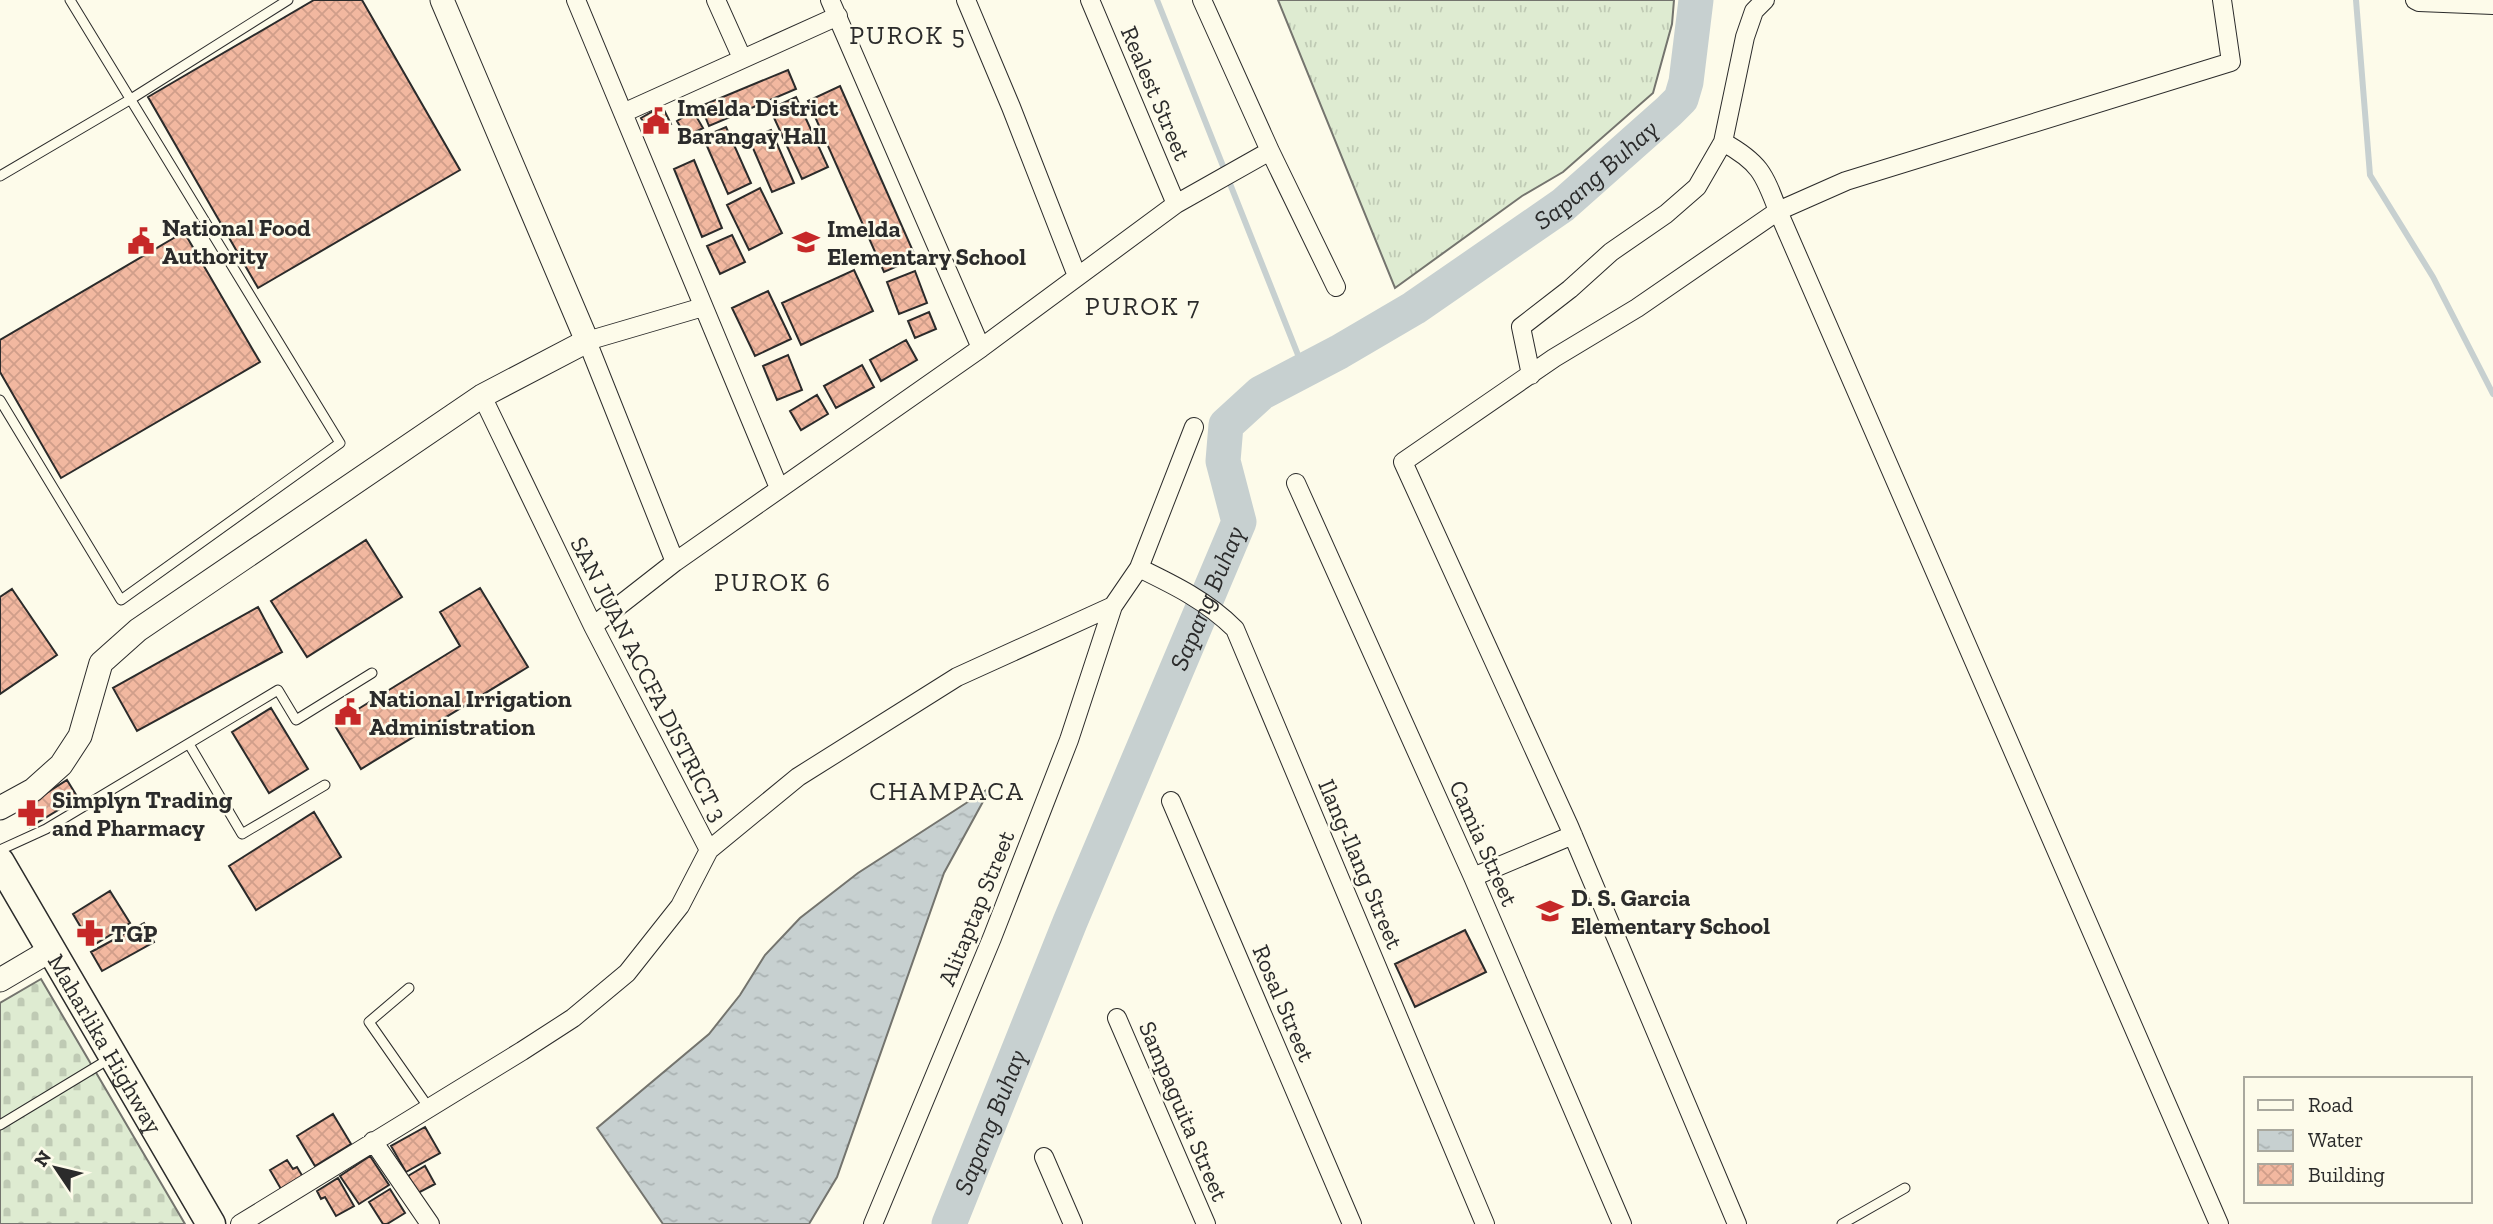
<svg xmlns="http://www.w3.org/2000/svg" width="2493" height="1224" font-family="'Zilla Slab',serif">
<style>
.grass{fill:url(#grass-tufts);stroke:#74746e;stroke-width:2}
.cemetery{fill:url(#cemetery-stones);stroke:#74746e;stroke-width:2}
.water{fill:url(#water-ripples);stroke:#74746e;stroke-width:2}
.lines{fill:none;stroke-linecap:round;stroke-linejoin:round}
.stream{stroke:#c7d0d0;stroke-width:6}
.river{stroke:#c7d0d0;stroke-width:35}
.building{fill:url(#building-cross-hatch);stroke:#2b2b2b;stroke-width:2}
.service-casing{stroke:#2b2b2b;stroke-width:11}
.minor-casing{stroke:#2b2b2b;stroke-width:20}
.tertiary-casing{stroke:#2b2b2b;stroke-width:25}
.primary-casing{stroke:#2b2b2b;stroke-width:31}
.service{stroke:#fdfbea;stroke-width:9}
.minor{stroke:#fdfbea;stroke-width:18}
.tertiary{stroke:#fdfbea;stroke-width:23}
.primary{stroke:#fdfbea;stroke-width:28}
.labels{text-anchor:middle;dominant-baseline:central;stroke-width:5;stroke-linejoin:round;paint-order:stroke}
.street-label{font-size:24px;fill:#2b2b2b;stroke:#fdfbea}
.poi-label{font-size:24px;font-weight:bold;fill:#2b2b2b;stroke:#fdfbea;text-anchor:start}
.neighbourhood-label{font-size:26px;letter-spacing:2px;fill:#2b2b2b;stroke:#fdfbea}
.water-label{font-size:26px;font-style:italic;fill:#2b2b2b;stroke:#fdfbea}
</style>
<defs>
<pattern id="grass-tufts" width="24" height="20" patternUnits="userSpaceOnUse" patternTransform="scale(1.75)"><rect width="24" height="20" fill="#deebd1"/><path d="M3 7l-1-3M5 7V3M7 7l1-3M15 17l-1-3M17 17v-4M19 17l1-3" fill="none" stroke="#bfcab4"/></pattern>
<pattern id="cemetery-stones" width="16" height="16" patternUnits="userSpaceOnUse" patternTransform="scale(1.75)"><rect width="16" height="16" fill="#deebd1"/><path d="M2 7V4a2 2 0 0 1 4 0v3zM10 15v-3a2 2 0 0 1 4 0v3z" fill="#bfcab4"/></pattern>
<pattern id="water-ripples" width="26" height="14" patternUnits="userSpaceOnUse" patternTransform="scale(1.75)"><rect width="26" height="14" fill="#c7d0d0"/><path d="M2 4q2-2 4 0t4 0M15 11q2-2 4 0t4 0" fill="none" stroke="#abb3b3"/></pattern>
<pattern id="building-cross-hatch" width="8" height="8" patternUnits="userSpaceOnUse" patternTransform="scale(1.75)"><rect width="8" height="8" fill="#f2b8a0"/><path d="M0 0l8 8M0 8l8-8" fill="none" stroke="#d09e8a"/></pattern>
</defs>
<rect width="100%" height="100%" fill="#fdfbea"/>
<path class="grass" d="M1278 0H1674L1672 24 1653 93 1563 172 1522 196 1395 288Z"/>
<path class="cemetery" d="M41 979 185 1224H0V1003Z"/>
<path class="water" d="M991 787 944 873 837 1177 809 1224H663L597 1128 709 1034 740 995 765 955 800 918 858 873Z"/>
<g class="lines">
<path class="stream" d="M1157 0 1304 370
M2356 0 2370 175 2433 277 2493 394"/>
<path class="river" id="s1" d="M949 1224 1070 922 1239 522 1223 461 1226 425 1261 393 1339 352 1414 308 1563 205 1669 111 1681 99 1686 82 1696 0"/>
</g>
<path class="building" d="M314 0H362L460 170 258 288 148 97Z
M788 70 796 89 709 126 701 106Z
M840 86 916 258 884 272 808 101Z
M796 97 828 167 802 179 770 109Z
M662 106 671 124 651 135 641 118Z
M693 111 703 128 686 137 677 121Z
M726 127 751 183 728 194 703 137Z
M771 130 794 183 772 192 749 139Z
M694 160 722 228 702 237 674 169Z
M760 188 782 233 749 250 727 205Z
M184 232 260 362 61 478 0 372V340Z
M732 235 745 262 720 274 707 246Z
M854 270 873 311 801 345 782 303Z
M915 271 927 303 899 314 887 282Z
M768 291 791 339 755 356 732 308Z
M929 312 936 329 915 338 908 321Z
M906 340 917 360 881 381 870 360Z
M788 355 802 390 777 400 763 366Z
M862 365 874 387 836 408 824 386Z
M817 395 828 414 801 430 790 411Z
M366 540 402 597 307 657 271 601Z
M480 588 528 667 361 769 334 724 460 646 440 612Z
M12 589 57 655 0 694V597Z
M258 607 282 652 137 731 113 688Z
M271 708 308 769 269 793 232 732Z
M67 780 78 798 30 827 20 810Z
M314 812 341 857 256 910 229 866Z
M110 891 130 923 92 946 73 914Z
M144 923 154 942 102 971 91 952Z
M1465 930 1486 972 1415 1007 1395 964Z
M333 1114 351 1144 315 1166 297 1136Z
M425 1127 440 1153 406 1172 391 1146Z
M370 1156 389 1185 359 1204 340 1176Z
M287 1160 293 1169 297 1167 303 1177 281 1189 270 1170Z
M425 1166 435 1184 418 1193 408 1176Z
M338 1178 354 1206 336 1216 325 1197 321 1199 317 1191Z
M390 1189 405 1213 387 1224H383L369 1202Z"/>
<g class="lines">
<defs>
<path id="service" d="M0 176 131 99 288 0
M0 400 121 600 340 443 70 0
M189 744 242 834 325 785
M0 850 46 829 278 690 296 720 372 673
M409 988 369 1022 429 1108
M0 1125 109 1059
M1842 1224 1905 1188"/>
<path id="minor" d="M576 0 779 488
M716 0 742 58
M830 0 981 348
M966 0 1011 107 1077 276
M1090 0 1176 204
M1202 0 1270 151 1336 287
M2415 0 2419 2 2493 5
M623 113 838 16
M1723 142C1759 162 1764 173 1778 211L2219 1224
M1531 375 1521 327 1570 289 1611 252 1666 214 1697 187 1723 142 1745 37 1754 11 1765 0
M1296 483 1473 877 1622 1224
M675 562 587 341 703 307
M1139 568C1174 585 1207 601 1235 629L1485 1224
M593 626 675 562 981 348 1176 204 1270 151
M1171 801 1352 1224
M709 850 798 777 957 677 1113 606 1139 568 1194 427
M1473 877 1573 835
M1117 1018 1206 1224
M373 1141 430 1224
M1044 1157 1073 1224
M240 1224 522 1051 573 1018 627 973 680 906 709 850 593 626 482 396
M873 1224 992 938 1069 740 1113 606
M1737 1224 1569 826 1403 462 1554 358 1637 308 1778 211 1846 181 2231 62 2222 0"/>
<path id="tertiary" d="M0 808 33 790 61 765 80 736 101 663 138 630 482 396 587 341 442 0
M0 980 51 950"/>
<g id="primary">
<path id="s2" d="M0 862 211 1224"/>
</g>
</defs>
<use href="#service" class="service-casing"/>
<use href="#minor" class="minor-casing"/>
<use href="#tertiary" class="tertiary-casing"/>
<use href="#primary" class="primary-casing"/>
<use href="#service" class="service"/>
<use href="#minor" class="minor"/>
<use href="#tertiary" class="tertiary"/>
<use href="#primary" class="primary"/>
</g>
<defs>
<symbol id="civic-bare" viewBox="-9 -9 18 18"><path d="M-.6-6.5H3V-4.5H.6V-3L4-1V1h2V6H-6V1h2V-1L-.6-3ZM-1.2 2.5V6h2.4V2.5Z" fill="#c62828" stroke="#fdfbea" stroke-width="2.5" paint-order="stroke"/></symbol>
<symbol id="school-bare" viewBox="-9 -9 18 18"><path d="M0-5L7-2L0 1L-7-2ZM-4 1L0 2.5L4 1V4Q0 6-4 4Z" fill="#c62828" stroke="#fdfbea" stroke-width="2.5" paint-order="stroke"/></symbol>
<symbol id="pharmacy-bare" viewBox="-9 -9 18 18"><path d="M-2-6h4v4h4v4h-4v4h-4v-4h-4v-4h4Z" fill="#c62828" stroke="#fdfbea" stroke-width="2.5" paint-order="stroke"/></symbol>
</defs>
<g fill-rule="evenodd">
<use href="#civic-bare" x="637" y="102" width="38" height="38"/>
<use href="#civic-bare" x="122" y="222" width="38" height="38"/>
<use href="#school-bare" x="787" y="223" width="38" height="38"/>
<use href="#civic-bare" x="329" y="693" width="38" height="38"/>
<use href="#pharmacy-bare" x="12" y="794" width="38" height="38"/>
<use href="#school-bare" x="1531" y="892" width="38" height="38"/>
<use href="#pharmacy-bare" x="71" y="914" width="38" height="38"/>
</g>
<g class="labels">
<g class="street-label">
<text transform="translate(1156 93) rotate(67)">Realest Street</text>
<text transform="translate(649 679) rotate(63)">SAN JUAN ACCFA DISTRICT 3</text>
<text transform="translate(1484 843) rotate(66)">Camia Street</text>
<text transform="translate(1361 864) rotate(67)">Ilang-Ilang Street</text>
<text transform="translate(976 908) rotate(-68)">Alitaptap Street</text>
<text transform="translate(1284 1003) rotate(67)">Rosal Street</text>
<text stroke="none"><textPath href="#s2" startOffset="210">Maharlika Highway</textPath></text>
<text transform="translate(1184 1111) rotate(67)">Sampaguita Street</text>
</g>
<g class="poi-label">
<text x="677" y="107">Imelda District<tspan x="677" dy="28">Barangay Hall</tspan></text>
<text x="162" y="227">National Food<tspan x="162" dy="28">Authority</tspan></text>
<text x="827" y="228">Imelda<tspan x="827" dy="28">Elementary School</tspan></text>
<text x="369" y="698">National Irrigation<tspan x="369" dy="28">Administration</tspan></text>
<text x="52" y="799">Simplyn Trading<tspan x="52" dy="28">and Pharmacy</tspan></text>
<text x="1571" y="897">D. S. Garcia<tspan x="1571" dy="28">Elementary School</tspan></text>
<text x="111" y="933">TGP</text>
</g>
<g class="neighbourhood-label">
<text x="908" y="35">PUROK 5</text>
<text x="1143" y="306">PUROK 7</text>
<text x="773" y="582">PUROK 6</text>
<text x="947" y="791">CHAMPACA</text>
</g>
<g class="water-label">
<text stroke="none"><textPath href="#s1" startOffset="1307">Sapang Buhay</textPath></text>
<text stroke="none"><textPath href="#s1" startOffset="677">Sapang Buhay</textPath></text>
<text stroke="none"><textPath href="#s1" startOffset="110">Sapang Buhay</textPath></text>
</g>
</g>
<rect x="2244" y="1077" width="228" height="126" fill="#fdfbea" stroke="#a9a89e" stroke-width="2"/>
<rect x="2258" y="1100" width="35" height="10" fill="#fdfbea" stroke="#a9a89e" stroke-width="2"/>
<text x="2308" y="1112" font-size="21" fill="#2b2b2b">Road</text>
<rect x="2258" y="1130" width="35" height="21" fill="url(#water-ripples)" stroke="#a9a89e" stroke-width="2"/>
<text x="2308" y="1147" font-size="21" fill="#2b2b2b">Water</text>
<rect x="2258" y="1164" width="35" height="21" fill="url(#building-cross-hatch)" stroke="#a9a89e" stroke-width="2"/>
<text x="2308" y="1182" font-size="21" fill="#2b2b2b">Building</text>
<g transform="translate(56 1168) rotate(305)" stroke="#fdfbea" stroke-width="5" paint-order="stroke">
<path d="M0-5L12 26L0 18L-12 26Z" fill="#2b2b2b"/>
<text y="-10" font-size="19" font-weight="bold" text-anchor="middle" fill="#2b2b2b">N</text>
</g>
</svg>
